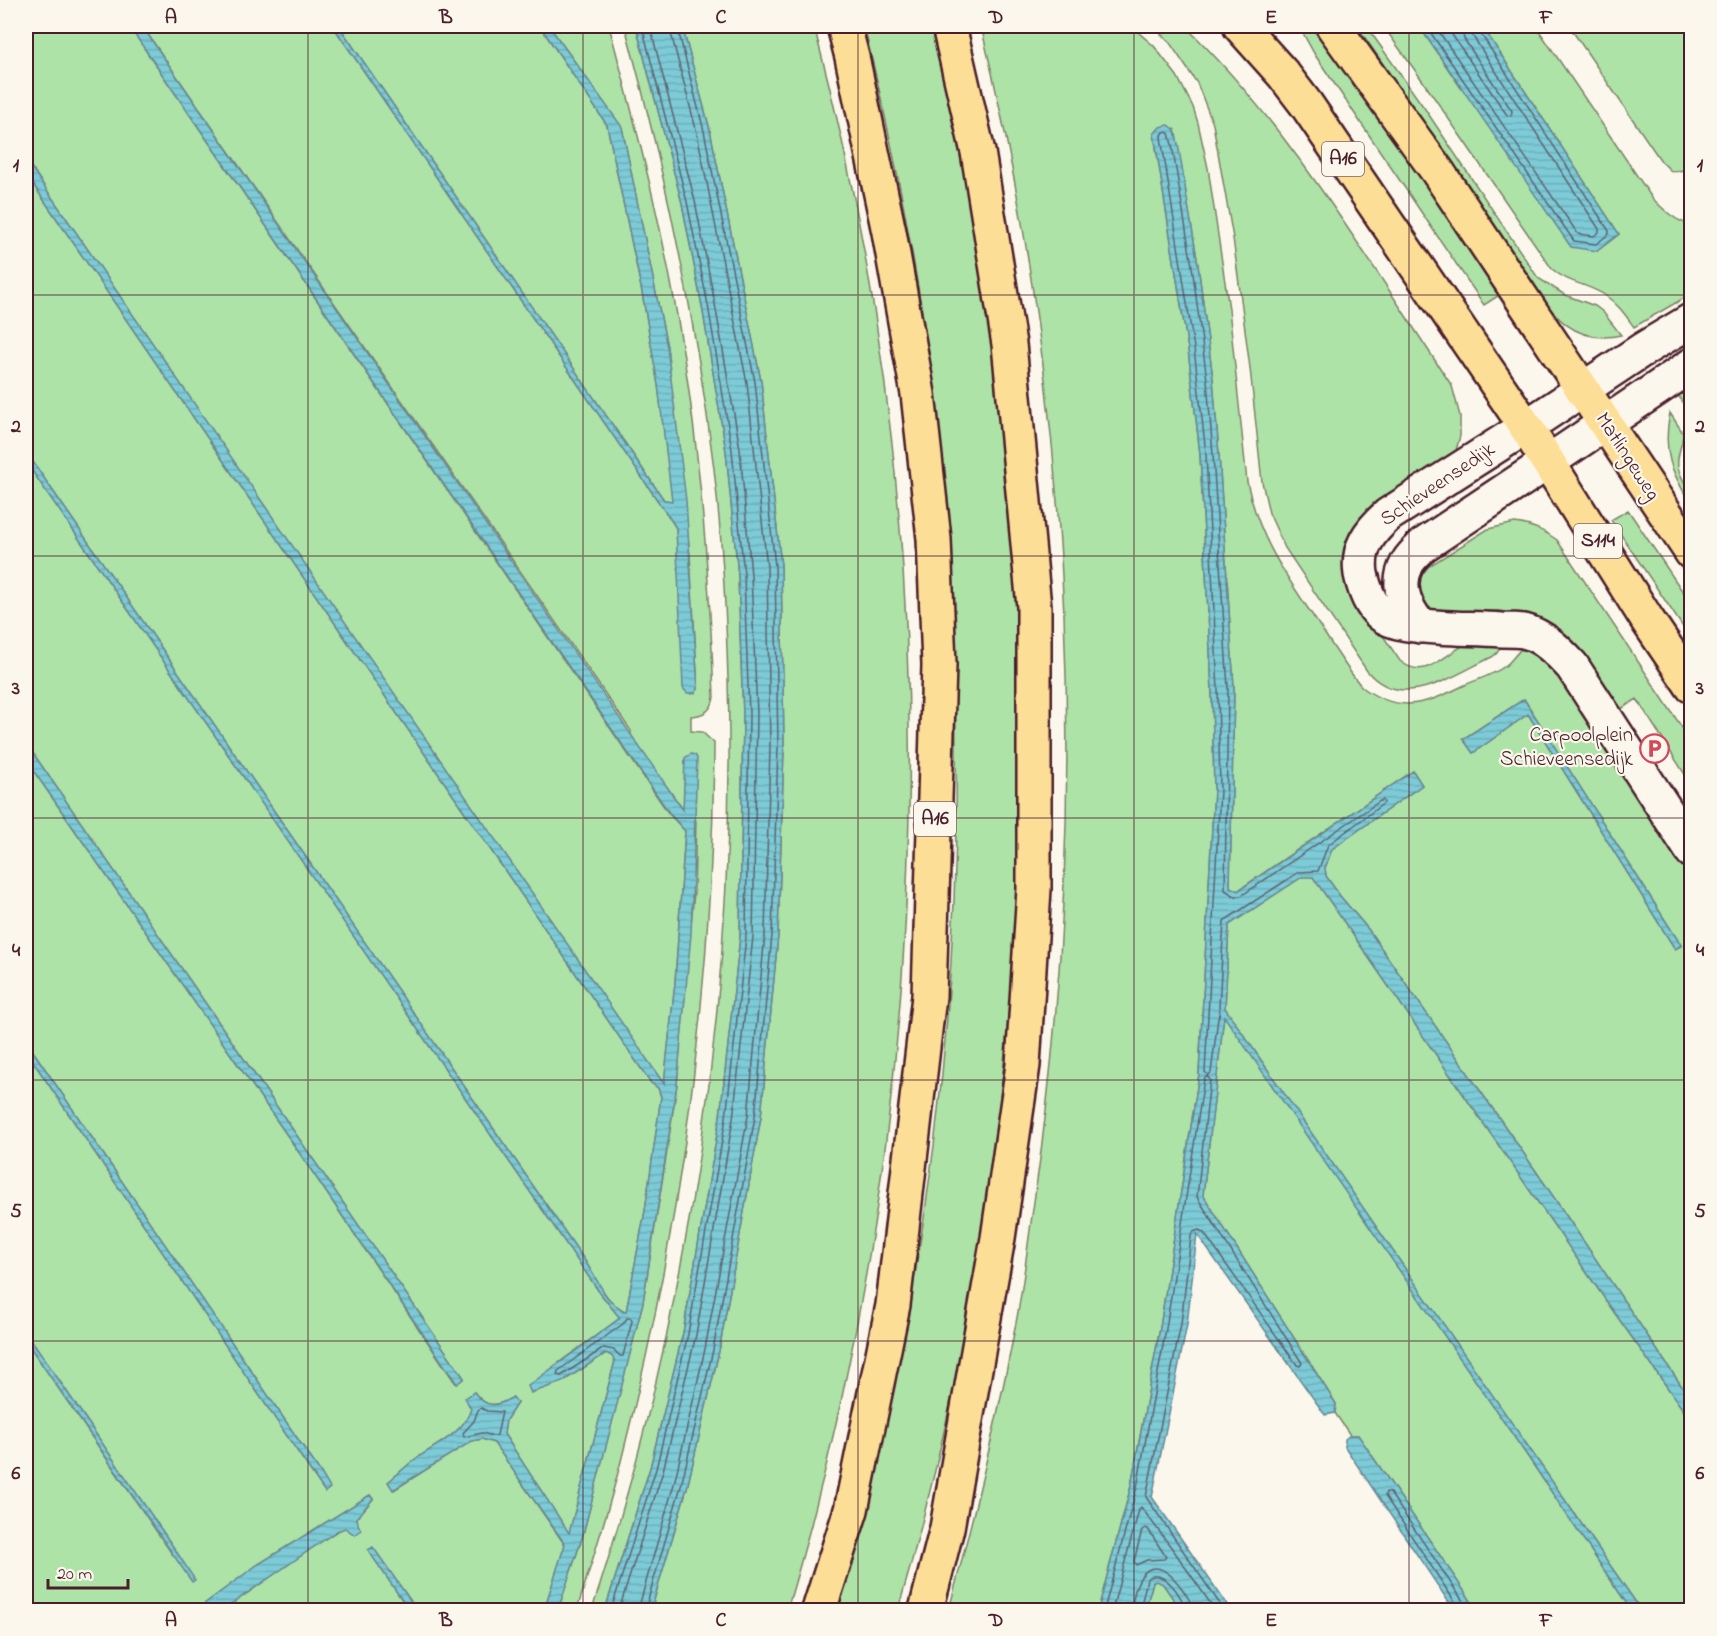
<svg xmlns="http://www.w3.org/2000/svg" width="1717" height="1636" font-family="'Indie Flower',sans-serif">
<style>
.grass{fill:#ade3a6;stroke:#7c8168;stroke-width:1.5;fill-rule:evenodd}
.water{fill:url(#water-rules);stroke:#688692;stroke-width:1.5}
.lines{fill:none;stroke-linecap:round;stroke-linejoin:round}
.shore{stroke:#5e6470;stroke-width:1.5}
.tertiary-casing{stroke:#4a1f2b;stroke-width:38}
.secondary-casing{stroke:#4a1f2b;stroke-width:38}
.trunk-casing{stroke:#4a1f2b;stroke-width:38}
.motorway-casing{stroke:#4a1f2b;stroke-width:38}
.tertiary{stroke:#fbf7ec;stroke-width:33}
.secondary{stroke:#fbf7ec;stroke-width:33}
.trunk{stroke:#fcde96;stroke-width:33}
.motorway{stroke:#fcde96;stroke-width:33}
.grid{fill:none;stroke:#4a1f2b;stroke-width:1.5;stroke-opacity:0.55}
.labels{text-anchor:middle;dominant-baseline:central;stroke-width:4.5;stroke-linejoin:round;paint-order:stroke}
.shield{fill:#fbf7ec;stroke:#7f6065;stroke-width:1.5}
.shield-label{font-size:20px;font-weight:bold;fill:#4a1f2b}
.street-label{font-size:21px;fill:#4a1f2b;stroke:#fbf7ec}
.poi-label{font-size:21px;fill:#4a1f2b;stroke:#fbf7ec;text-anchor:end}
.neatline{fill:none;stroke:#4a1f2b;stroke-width:2}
.grid-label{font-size:20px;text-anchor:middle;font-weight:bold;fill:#4a1f2b}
</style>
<defs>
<pattern id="water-rules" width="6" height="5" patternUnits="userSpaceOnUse" patternTransform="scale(1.5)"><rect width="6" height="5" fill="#7ccbd7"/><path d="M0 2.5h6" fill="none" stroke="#6daeb9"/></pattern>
</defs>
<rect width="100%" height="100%" fill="#fbf7ec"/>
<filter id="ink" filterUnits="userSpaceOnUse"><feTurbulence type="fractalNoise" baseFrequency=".0167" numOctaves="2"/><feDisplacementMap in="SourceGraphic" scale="12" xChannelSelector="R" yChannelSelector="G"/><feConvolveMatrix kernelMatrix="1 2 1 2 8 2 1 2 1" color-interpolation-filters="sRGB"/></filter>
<g filter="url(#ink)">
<path class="grass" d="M26 26H129L669 814 685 831 675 983 664 1085 26 160Z
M142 26H333L673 523 676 528 680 594 691 694 695 693 698 689 690 555 667 347 622 128 549 26H609C634 118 658 210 675 304 699 434 709 565 714 697 712 711 704 715 691 716V731L702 732 714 743C713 982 683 1218 624 1449 611 1504 593 1557 577 1610H558L582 1538 643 1302 667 1151 677 1084 694 892 696 822 685 758 684 811 631 737V731Z
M339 26H540L607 125 642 292 658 384 673 501 664 500Z
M625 26H636L682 203 702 306 726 451 738 575 743 715 740 937 720 1117 683 1333 650 1468 605 1610H592C690 1311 737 994 728 679 726 609 722 538 714 469 696 318 665 172 625 26Z
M682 26H814C951 539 939 1102 787 1610H651L687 1488 719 1351 761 1117 778 935 784 747 781 566 761 381 710 130Z
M864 26H931C968 176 995 331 1009 486 1040 863 1004 1247 898 1610H838C858 1544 874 1476 889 1407 952 1121 970 827 946 534 942 475 937 416 929 358 913 246 891 135 864 26Z
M981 26H1131L1154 46 1177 76 1193 107 1198 123 1208 168 1229 309 1247 482C1259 539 1285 574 1317 622 1332 644 1345 667 1362 687 1401 716 1428 703 1467 684 1479 679 1495 674 1505 666 1513 660 1517 651 1525 646L1529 647 1571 684 1691 869 1692 969 1689 971 1692 975 1691 1400 1540 1177 1368 929 1340 896 1326 876 1325 868 1332 849 1422 785 1413 771 1237 891 1230 887 1234 688 1219 455 1213 379 1198 265 1175 130 1154 134 1188 349 1200 454 1212 690 1214 789 1199 1074 1160 1328 1131 1486 1098 1610H949C973 1517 997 1423 1015 1328 1023 1289 1027 1249 1033 1209 1091 817 1075 411 981 26ZM1524 699 1681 945V946L1675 949 1528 714 1473 753 1463 739Z
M1153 26H1185C1292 130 1369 262 1452 386L1460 416V436L1455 454 1415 488 1354 593 1400 661C1428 684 1446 649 1474 641 1482 639 1493 642 1502 643L1497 653 1492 657C1454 675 1402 713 1367 671L1285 548 1269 513 1262 482 1250 368 1233 238 1213 124 1197 83 1170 43Z
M1299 26H1312L1420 173 1501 294 1484 305 1315 55Z
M1357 26H1365L1374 37 1425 109 1538 278 1565 295 1595 306 1603 312 1621 335C1565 347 1547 303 1519 265L1520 264Z
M1383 26H1419L1461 88 1597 251 1619 234 1482 26H1536L1652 198C1664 210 1675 221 1691 225V294L1634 327C1626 316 1618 304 1606 296 1589 284 1569 284 1552 269L1422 80Z
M1569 26H1691V170L1671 171 1661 161Z
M26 174 651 1083 658 1088 661 1097 645 1211 626 1312C607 1305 596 1278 585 1261L26 452Z
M1691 376V415L1678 395Z
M1670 413 1683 433C1683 445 1676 455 1678 467 1681 482 1692 487 1691 504 1671 472 1662 451 1670 413Z
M26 462 600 1293 620 1318 553 1367 562 1382 606 1353 612 1356 615 1361 569 1534 504 1434 506 1420 517 1403C496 1398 491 1415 474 1392L466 1398 471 1409C464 1434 434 1446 414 1460 405 1467 397 1475 388 1482L394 1490 471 1441 482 1439 494 1443 565 1545 544 1610H417L373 1548 369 1551 409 1610H223L330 1535 345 1527 355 1535 357 1518 373 1499 370 1495 257 1565 196 1610H26V1341L172 1554 176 1551 26 1332V1051L325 1492 321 1473 26 1041V760L305 1161 456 1384 464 1378 26 743Z
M1628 510 1691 604V639L1611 520Z
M1515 523C1531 525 1544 530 1557 540L1691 741V784L1637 699 1616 712 1519 614 1500 611H1435L1424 603 1418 590 1420 577 1429 566 1488 529Z
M1302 876 1313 877 1614 1312 1691 1421V1610H1641L1225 1008 1229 925Z
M1224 1015 1526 1454 1631 1610H1477L1358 1435H1350L1335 1413 1336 1404 1203 1195Z
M1158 1581 1163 1584 1181 1610H1145L1153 1582Z"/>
<path class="water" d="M129 26H142L683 810 685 758 691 754 695 755 697 758 691 934 677 1084 656 1218 643 1302 627 1366 582 1538 558 1610H544L565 1544 494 1443 482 1439 472 1441 393 1490 388 1482C397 1475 405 1467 414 1460 433 1446 464 1434 471 1409L465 1398 474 1392C487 1409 496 1407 513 1397L517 1403 506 1420 504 1434 569 1533 615 1361 612 1356 606 1353 562 1382 531 1393 528 1386 620 1318 600 1293 26 462V452L585 1261 607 1297 623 1312H626L645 1211 661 1096 658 1088 651 1083 26 174V160L664 1084 675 983 685 831 670 814Z
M333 26H339L664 500 672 501 658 385 642 292 607 125 540 26H549L622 127 667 347 686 500 698 689 695 693H687L683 688 676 528 673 523Z
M636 26H682L710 130 761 381 781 566 784 747 778 935 761 1117 719 1351 687 1488 651 1610H605L650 1468 683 1333 720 1117 740 937 743 715 738 575 726 451 702 306 682 203Z
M1419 26H1482L1619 234 1597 251 1571 247Z
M1169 125 1175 130 1178 144 1198 265 1213 379 1219 455 1234 688 1230 887 1238 891 1413 771 1422 785 1332 849 1325 868 1326 876 1340 896 1368 929 1540 1177 1691 1400V1421L1614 1312 1313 877H1302L1229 925 1225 1008 1641 1610H1631L1526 1454 1224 1016 1203 1195 1336 1404 1335 1413 1325 1415 1197 1234 1187 1325 1152 1497 1231 1610H1181L1163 1584 1157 1581 1153 1582 1145 1610H1098L1131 1486 1160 1328 1199 1074 1214 789 1212 690 1200 454 1188 349 1154 134 1160 127Z
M1524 699 1681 945 1675 949 1528 714 1473 753 1463 739Z
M26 743 464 1378 457 1384 305 1161 26 760Z
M26 1041 321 1473 330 1488 325 1492 26 1051Z
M26 1332 176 1551 195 1580 192 1582 26 1341Z
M1350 1435H1358L1477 1610H1454L1345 1447V1439Z
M370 1495 373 1499 357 1517 358 1524 361 1530 355 1535 345 1528 337 1531 223 1610H196L257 1565Z
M373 1547 417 1610H409L368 1550Z"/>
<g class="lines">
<path class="shore" d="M1426 26 1574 241 1596 244 1609 234V231L1479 31 1478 26
M1435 26 1578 234 1594 236 1599 232V229L1472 35 1470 26
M1446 26 1507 115 1511 116 1512 111 1464 39 1461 26
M1164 132 1169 133 1172 145 1192 266 1207 380 1213 455 1228 688 1225 890 1235 896H1241L1380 801 1383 800 1384 803 1328 845 1318 871 1299 872 1224 921 1219 1007 1220 1013 1218 1018 1211 1073 1208 1075 1205 1072 1220 790 1218 690 1206 454 1194 348 1161 137Z
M627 1318H631L632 1321 623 1356H620L614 1350 604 1348 561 1376 557 1375 558 1371 623 1324Z
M481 1408 487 1411 502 1412 497 1435 494 1436 482 1433 464 1437 463 1433 474 1421 478 1410Z
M1145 1528 1148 1529 1166 1557 1164 1559 1147 1560 1136 1565 1134 1561 1142 1530Z
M611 1610 656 1469 688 1334 726 1118 746 937 749 714 744 575 732 450 708 305 687 202 642 26
M619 1610 663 1471 696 1335 733 1119 753 937 757 714 751 575 740 449 715 304 695 201 650 26
M638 1610 674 1484 705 1349 748 1116 765 934 770 747 767 567 747 383 697 133 669 26
M645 1610 681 1486 713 1350 755 1117 772 935 778 747 775 566 755 382 704 131 677 26
M1104 1610 1137 1487 1166 1329 1204 1079 1207 1076 1210 1080 1197 1197 1302 1363 1300 1366 1297 1365 1204 1233 1199 1230 1193 1232 1191 1236 1181 1324 1146 1497 1224 1610
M1112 1610 1139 1510 1141 1507 1174 1551 1215 1610
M1132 1610C1134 1571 1155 1549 1183 1590 1187 1596 1192 1602 1193 1610
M1140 1610 1147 1579C1162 1566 1184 1597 1185 1610
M1458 1610 1457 1605 1385 1496 1386 1492 1390 1493 1469 1610"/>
<defs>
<path id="tertiary" d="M1526 427 1388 515C1369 532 1357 548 1361 574 1364 588 1371 609 1385 617 1394 622 1405 624 1415 625 1444 629 1473 628 1502 630 1509 630 1517 630 1524 631 1544 636 1559 652 1572 666L1692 851
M1420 626C1406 609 1395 586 1407 564 1410 557 1417 552 1422 546L1548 462"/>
<path id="secondary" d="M1526 427 1642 350 1692 320
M1548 462 1692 365"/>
<path id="trunk" d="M1583 390 1692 553
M1526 427 1648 621 1692 686"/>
<path id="motorway" d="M1240 26 1283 74 1306 104 1526 427
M1333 26 1438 172 1583 390
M819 1610 851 1510 893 1305 929 996 939 665 934 539 918 394 889 232 852 57 844 26
M926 1610 947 1528 998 1238 1023 1065 1034 889V607L1009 344 978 152 949 26"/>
</defs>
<use href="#tertiary" class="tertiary-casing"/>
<use href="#secondary" class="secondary-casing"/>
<use href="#trunk" class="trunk-casing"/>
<use href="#motorway" class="motorway-casing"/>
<use href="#tertiary" class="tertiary"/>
<use href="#secondary" class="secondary"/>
<use href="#trunk" class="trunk"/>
<use href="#motorway" class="motorway"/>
</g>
</g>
<path class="grid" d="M308 26V1610M583 26V1610M858 26V1610M1134 26V1610M1409 26V1610M26 295H1692M26 556H1692M26 818H1692M26 1080H1692M26 1341H1692"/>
<defs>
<symbol id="parking-ring" viewBox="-11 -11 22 22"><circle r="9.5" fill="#fbf7ec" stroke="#d1495b" stroke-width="1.5"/><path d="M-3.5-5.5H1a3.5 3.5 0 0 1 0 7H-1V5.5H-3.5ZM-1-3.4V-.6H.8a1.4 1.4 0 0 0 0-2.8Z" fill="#d1495b"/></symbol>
</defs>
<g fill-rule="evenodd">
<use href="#parking-ring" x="1638" y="732" width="33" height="33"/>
</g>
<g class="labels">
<g class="shield">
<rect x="1322" y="142" width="42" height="34" rx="4.5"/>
<rect x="1574" y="524" width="48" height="34" rx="4.5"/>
<rect x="914" y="802" width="42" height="34" rx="4.5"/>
</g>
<g class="shield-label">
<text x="1343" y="159">A16</text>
<text x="1598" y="541">S114</text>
<text x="935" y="819">A16</text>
</g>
<g class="street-label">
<text transform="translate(1627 457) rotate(57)">Matlingeweg</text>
<text transform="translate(1438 485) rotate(-34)">Schieveensedijk</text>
</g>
<g class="poi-label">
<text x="1633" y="736">Carpoolplein<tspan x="1633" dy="24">Schieveensedijk</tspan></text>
</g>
</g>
<rect width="1717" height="1636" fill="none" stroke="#fbf7ec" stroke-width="66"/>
<path d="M48 1579v9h80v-9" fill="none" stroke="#4a1f2b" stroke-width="3"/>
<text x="57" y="1579" font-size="18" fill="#4a1f2b" stroke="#fbf7ec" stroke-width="4.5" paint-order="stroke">20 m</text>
<rect x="33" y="33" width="1651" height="1570" class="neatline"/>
<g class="grid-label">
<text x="171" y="23">A</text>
<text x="446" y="23">B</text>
<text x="721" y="23">C</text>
<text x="996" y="23">D</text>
<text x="1271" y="23">E</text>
<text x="1546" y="23">F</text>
<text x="16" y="171">1</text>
<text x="1700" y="171">1</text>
<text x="16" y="432">2</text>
<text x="1700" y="432">2</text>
<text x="16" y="694">3</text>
<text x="1700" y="694">3</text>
<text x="16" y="956">4</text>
<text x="1700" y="956">4</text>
<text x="16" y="1217">5</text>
<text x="1700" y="1217">5</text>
<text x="16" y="1479">6</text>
<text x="1700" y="1479">6</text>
<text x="171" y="1626">A</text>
<text x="446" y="1626">B</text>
<text x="721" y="1626">C</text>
<text x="996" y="1626">D</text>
<text x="1271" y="1626">E</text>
<text x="1546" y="1626">F</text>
</g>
</svg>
